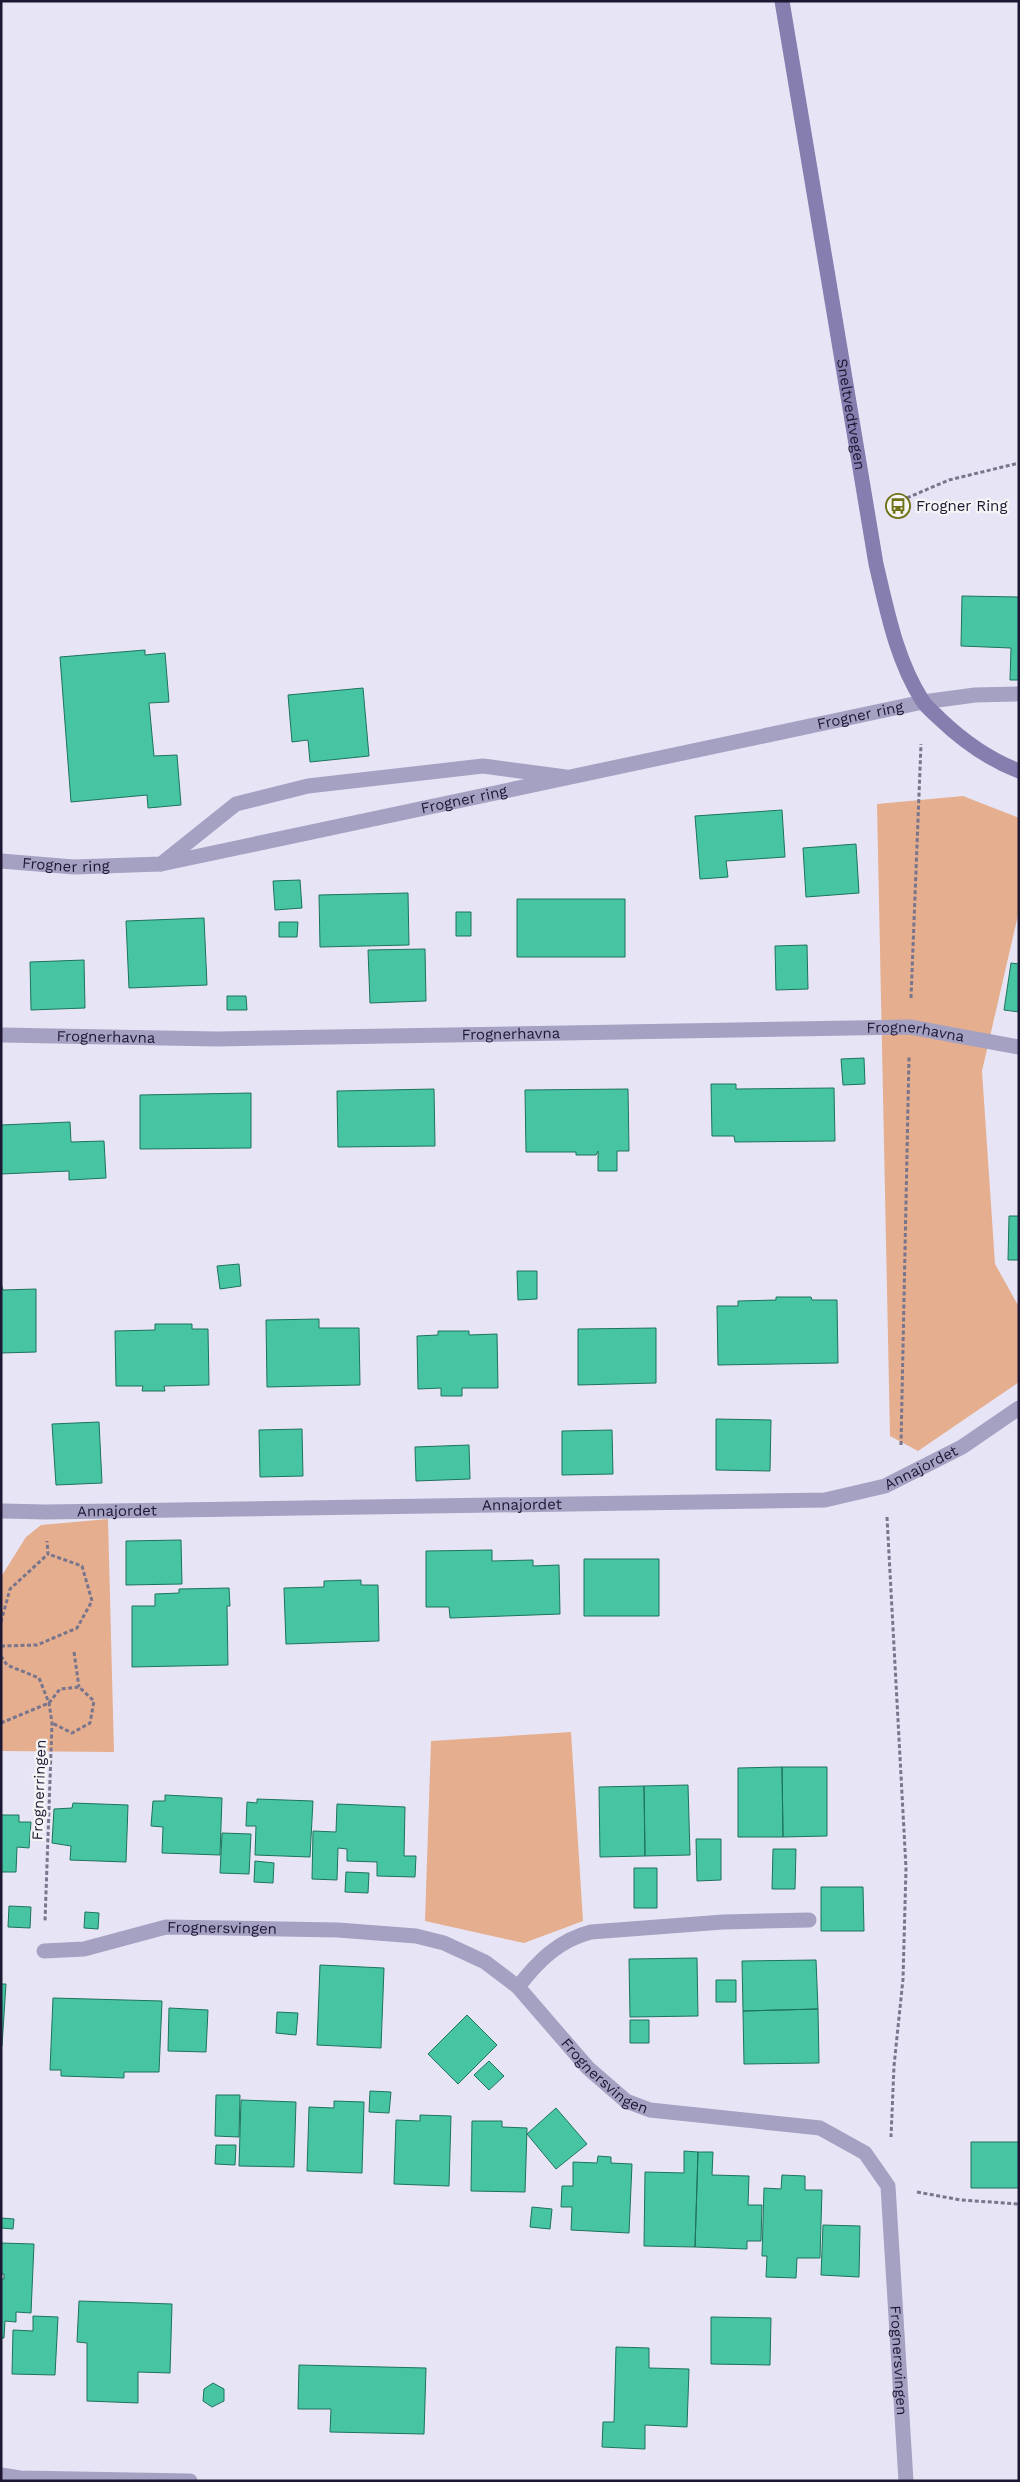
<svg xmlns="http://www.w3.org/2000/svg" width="1020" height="2482" font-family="'Work Sans',sans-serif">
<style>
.green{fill:#e5ae8e}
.building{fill:#47c4a2;stroke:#1e735d}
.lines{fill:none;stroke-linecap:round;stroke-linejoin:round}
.path{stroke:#79758c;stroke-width:3;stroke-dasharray:4 2.5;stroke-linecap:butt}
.service{stroke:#a5a1c3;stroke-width:15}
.minor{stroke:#a5a1c3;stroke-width:15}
.secondary{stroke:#867eaf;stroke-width:15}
.labels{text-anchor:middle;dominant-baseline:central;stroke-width:4.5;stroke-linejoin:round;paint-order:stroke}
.street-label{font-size:15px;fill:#1d1733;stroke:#f5f5f5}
.poi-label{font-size:15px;fill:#1d1733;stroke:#f5f5f5;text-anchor:start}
</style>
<rect width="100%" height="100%" fill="#e7e5f5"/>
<path class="green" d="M963 796 1019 818V911L982 1071 995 1264 1019 1307V1382L918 1451 890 1436 877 804Z
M108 1519 114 1752 1 1751V1577L26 1537 41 1525Z
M571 1732 583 1921 524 1943 425 1921 431 1741Z"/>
<path class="building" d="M962 596 1019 597V680H1010L1011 648 961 646Z
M145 650V655L165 653 169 702 149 703 154 756 177 755 181 805 148 808 147 795 71 802 60 657Z
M363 688 369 756 310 762 308 740 292 742 288 695Z
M782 810 785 857 726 861 728 877 700 879 695 816Z
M856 844 859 893 806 897 803 848Z
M300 880 302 908 275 910 273 881Z
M408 893 409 945 320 947 319 895Z
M517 899H625V957H517Z
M456 912H471V936H456Z
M204 918 207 985 129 988 126 921Z
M279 922H298L297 937H279Z
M807 945 808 989 776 990 775 946Z
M425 949 426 1001 370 1003 368 950Z
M84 960 85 1008 31 1010 30 962Z
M1011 963 1019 964V1012L1004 1010Z
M227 996H246L247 1010H227Z
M864 1058 865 1084 843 1085 841 1059Z
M711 1084H736V1089L834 1088 835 1141 735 1142 734 1136H712Z
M434 1089 435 1146 338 1147 337 1091Z
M628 1089 629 1151H617V1171H598V1151L596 1155H576V1152H526L525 1090Z
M251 1093V1148L140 1149V1095Z
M70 1122 71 1142 104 1141 106 1178 69 1180V1171L1 1174V1125Z
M1009 1216H1019V1260H1008Z
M239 1264 241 1286 220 1289 217 1266Z
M517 1271H537V1299L518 1300Z
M1 1283 3 1290 36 1289V1352L1 1353Z
M776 1297H811L812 1300H837L838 1363 718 1365 717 1306H738V1301L776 1300Z
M319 1319V1328H359L360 1385 267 1387 266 1320Z
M155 1324H192V1329H208L209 1385 164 1386 165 1391H142L143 1386H116L115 1331 155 1330Z
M656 1328V1383L578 1385V1329Z
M438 1331H469V1335L497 1334 498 1388H462V1396H441V1388L418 1389 417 1336 438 1335Z
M716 1419 771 1420 770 1471 716 1470Z
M99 1422 102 1483 56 1485 52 1424Z
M302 1429 303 1476 260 1477 259 1430Z
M612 1430 613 1474 562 1475V1431Z
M469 1445 470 1479 416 1481 415 1447Z
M181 1540 182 1584 126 1585V1541Z
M492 1550V1561L533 1560V1566L559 1565 560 1614 450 1618 449 1607H426V1551Z
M584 1559H659V1616H584Z
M361 1580V1585H378L379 1641 286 1644 284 1588 324 1587V1581Z
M229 1588 230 1606H227L228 1665 132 1667V1606H155V1594L179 1593V1589Z
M782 1767 783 1837H738V1768Z
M782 1767H827V1836L783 1837Z
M688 1785 690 1855 645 1856 644 1786Z
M644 1786 645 1856 600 1857 599 1787Z
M165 1795 222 1798 220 1855 162 1853 163 1827 151 1826 153 1801H165Z
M257 1799 313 1801 310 1857 255 1855 256 1826H246L247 1802 257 1803Z
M73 1803 128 1805 126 1862 70 1860 71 1846 52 1843 54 1809 72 1808Z
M337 1804 405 1807 404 1856H416L415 1877 377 1876V1862L347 1861V1849L338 1848 337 1880 312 1879 313 1831 336 1832Z
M1 1815H19V1822H31L29 1848 17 1847 16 1872H1Z
M222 1833 251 1834 249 1874 220 1873Z
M696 1839H721V1880L697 1881Z
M773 1849H796L795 1889H772Z
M255 1861 274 1863 273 1883 254 1882Z
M634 1868H657V1908H634Z
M346 1872 369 1873 368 1893 345 1892Z
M821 1887H863L864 1931H821Z
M9 1906 31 1907 30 1928 8 1927Z
M85 1912 99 1913 98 1929 84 1928Z
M697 1958 698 2016 630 2017 629 1959Z
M816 1960 818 2009 743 2011 742 1961Z
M320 1965 384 1968 381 2048 317 2045Z
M716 1980H736V2002H716Z
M1 1984H6L2 2046H1Z
M53 1998 162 2001 159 2072H124V2078L61 2076V2070H50Z
M169 2008 208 2010 206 2052 168 2051Z
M818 2009 819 2063 744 2064 743 2011Z
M277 2012 298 2013 296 2035 276 2033Z
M467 2015 497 2045 458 2084 428 2054Z
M630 2020H649V2043H630Z
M489 2061 504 2076 489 2090 474 2075Z
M370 2091 391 2092 389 2113 369 2112Z
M216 2095H240L239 2137 215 2136Z
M241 2100 296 2102 294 2167 239 2166Z
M334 2101 364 2102 362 2173 307 2171 309 2107 334 2108Z
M556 2108 587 2144 556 2169 527 2134Z
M420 2115 451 2116 449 2186 394 2184 396 2120 420 2121Z
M472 2121H502V2127L527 2128 525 2192 471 2191Z
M971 2142H1019V2188H971Z
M216 2145H236L235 2165 215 2164Z
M684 2151 698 2152 695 2247 644 2246 645 2172 684 2173Z
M698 2152H713L712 2175 749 2176 748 2205H762L761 2241H747V2249L695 2247Z
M598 2156 611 2157V2163L632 2164 629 2233 571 2230 572 2207H561L562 2186H573V2162L597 2163Z
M782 2175 805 2176V2190H822L820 2258H797L796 2278 766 2277 767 2256H762L764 2188 781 2189Z
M532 2207 552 2209 550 2229 530 2227Z
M1 2218 14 2219 13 2229 1 2228Z
M823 2225 860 2226 859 2277 821 2275Z
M1 2243 34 2244 31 2313 16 2312V2322L5 2321 4 2338H1V2279H4V2274H1Z
M79 2301 172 2304 170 2373 138 2372V2403L87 2401V2343L77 2342Z
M33 2316 58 2317 55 2375 12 2374 13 2330 33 2331Z
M711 2317 771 2318 770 2365 711 2364Z
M616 2347 649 2348V2368L689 2369 687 2427 645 2425V2449L602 2447 603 2422H614Z
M299 2365 426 2368 424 2434 330 2432 331 2409H298Z
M213 2383 224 2389V2401L212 2407 203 2401 204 2389Z"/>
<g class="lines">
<path class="path" d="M895 503 949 480 1019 463
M911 998 921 744
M901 1445 909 1056
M887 1517 906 1868 903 1979 894 2066 891 2137
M1 1622 10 1589 48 1554 47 1541
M1 1646 37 1645 77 1628 92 1601 82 1566 48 1554
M74 1652 79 1687
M1 1656 7 1665 39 1678 49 1703 52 1723 45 1921
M1 1723 49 1703 60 1689 79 1687 94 1701 90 1723 72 1733 52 1723
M917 2192 961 2200 1019 2204"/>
<path class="service" d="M923 702 975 695 1019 694
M161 864 236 804 308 786 483 766 566 777
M518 1987C538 1961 559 1940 591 1932L723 1922 809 1920"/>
<g class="minor">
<path id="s1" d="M1 861 74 867 161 864 923 702"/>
<path id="s2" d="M1 1035 217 1039 910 1027 1019 1047"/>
<path id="s3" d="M3 1511 46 1512 825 1500 885 1486 962 1447 1019 1408"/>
<path id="s4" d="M44 1951 84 1949 166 1927 338 1930 416 1936 444 1943 485 1962 518 1987 588 2068 626 2101 650 2110 820 2128 865 2153 888 2186 906 2481"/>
<path d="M1 2475 20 2478 190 2481"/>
</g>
<path class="secondary" id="s5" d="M782 1 876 564C887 610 896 659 922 700 926 707 934 713 940 719 964 742 988 759 1019 771"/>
</g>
<defs>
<symbol id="bus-ring" viewBox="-11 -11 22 22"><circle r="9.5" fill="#f5f5f5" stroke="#707218" stroke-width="1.5"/><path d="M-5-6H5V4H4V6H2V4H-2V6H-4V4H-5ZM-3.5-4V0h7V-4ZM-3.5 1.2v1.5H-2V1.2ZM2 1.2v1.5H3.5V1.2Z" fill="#707218"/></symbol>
</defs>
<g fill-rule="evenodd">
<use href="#bus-ring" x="884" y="492" width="28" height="28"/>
</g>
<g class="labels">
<g class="street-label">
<text stroke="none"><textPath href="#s5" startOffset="419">Sneltvedtvegen</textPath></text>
<text stroke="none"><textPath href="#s1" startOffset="875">Frogner ring</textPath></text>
<text stroke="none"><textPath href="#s1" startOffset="470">Frogner ring</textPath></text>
<text stroke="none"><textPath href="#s1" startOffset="65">Frogner ring</textPath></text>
<text stroke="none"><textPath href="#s2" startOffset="510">Frognerhavna</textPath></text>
<text stroke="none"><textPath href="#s2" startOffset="915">Frognerhavna</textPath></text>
<text stroke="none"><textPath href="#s2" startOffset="105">Frognerhavna</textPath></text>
<text stroke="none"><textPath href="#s3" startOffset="924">Annajordet</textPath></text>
<text stroke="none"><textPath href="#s3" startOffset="519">Annajordet</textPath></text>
<text stroke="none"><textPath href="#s3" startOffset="114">Annajordet</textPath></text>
<text transform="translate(39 1790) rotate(-88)">Frognerringen</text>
<text stroke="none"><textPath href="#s4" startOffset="181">Frognersvingen</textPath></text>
<text stroke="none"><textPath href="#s4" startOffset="616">Frognersvingen</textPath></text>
<text stroke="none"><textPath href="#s4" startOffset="1111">Frognersvingen</textPath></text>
</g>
<g class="poi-label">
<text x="916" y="506">Frogner Ring</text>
</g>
</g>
<rect width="1020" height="2482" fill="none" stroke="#1d1733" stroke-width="5"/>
</svg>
